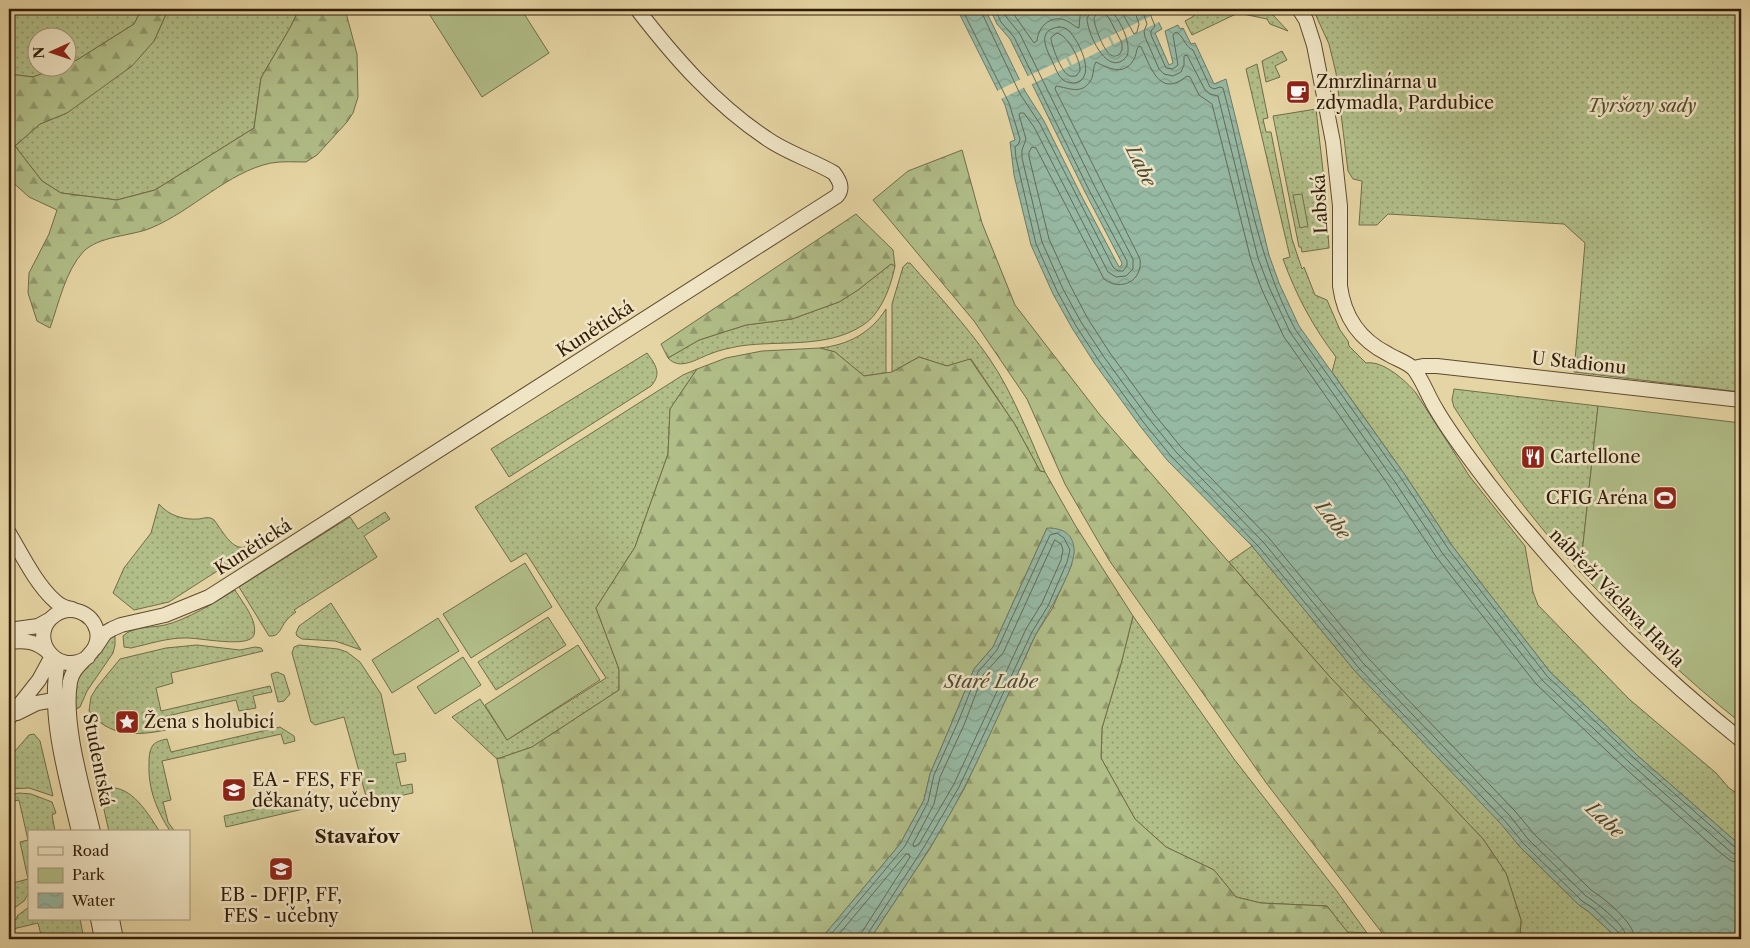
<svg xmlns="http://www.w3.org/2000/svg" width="1750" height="948" font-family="'Libre Caslon Text',serif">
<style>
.green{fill:url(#green-dots);stroke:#716d48}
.forest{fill:url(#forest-firs);stroke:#716d48}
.pitch{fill:#b1be88;stroke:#716d48}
.water{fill:url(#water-waves);stroke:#6e7a66}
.pier{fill:#e6d5a4}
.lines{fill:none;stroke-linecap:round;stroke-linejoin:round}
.shore{stroke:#646a56;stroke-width:1}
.minor-casing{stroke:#5e4a2f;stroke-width:16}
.minor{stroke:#efe4c4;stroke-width:14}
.labels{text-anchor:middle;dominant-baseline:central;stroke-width:5;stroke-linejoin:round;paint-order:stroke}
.poi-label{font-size:18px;fill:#311c08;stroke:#efe4c4;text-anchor:start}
.park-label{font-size:18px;font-style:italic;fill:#574d2e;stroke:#efe4c4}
.street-label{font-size:18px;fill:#311c08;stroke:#efe4c4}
.water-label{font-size:19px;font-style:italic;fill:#4f4b37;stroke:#efe4c4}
.neighbourhood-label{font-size:19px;font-weight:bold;fill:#311c08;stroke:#efe4c4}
</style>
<defs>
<pattern id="green-dots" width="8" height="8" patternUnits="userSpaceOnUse" patternTransform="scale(1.25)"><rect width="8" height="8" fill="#b1be88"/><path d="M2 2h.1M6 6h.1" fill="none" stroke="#919a6d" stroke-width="1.8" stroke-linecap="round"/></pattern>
<pattern id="forest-firs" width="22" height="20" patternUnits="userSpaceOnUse" patternTransform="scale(1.25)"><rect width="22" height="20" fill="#b1be88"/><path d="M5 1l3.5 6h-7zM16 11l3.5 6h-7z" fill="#919a6d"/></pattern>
<pattern id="water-waves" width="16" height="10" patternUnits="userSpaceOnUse" patternTransform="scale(1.25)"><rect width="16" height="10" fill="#96b9a4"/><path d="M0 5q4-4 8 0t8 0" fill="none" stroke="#829e8c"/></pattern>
</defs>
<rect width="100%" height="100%" fill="#e6d5a4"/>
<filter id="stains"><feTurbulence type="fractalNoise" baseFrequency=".004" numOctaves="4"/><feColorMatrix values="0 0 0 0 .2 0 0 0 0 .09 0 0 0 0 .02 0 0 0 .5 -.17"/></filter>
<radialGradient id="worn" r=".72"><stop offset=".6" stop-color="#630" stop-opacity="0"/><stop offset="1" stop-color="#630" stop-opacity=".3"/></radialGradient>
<path class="green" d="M9 9H142L134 24 77 60 68 63V38H38V68H57L33 77 9 74Z
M171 9H299L291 26 261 78 254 128 155 190 117 200 61 193 42 181 15 146 40 124 67 113 154 41 167 12Z
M1190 9H1260L1273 15 1288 31 1270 24 1267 19 1238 13 1192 35 1185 21 1194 16Z
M1313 9H1741V392L1574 372 1585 243 1564 224 1388 214 1377 225H1359L1362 181 1353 179 1348 171 1336 73 1329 44Z
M1282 51 1287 60 1275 66 1280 77 1266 82 1262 61Z
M1257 64 1268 118 1263 119 1266 132H1271L1292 239 1302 269 1304 267 1315 295 1327 300 1340 330 1348 341 1349 346 1366 363C1383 360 1406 381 1416 393L1470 477 1525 546 1533 592 1538 605 1629 699 1716 773 1729 788 1741 796V846L1638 756 1550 672 1453 547 1405 475 1332 372 1336 357C1313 327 1296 295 1283 259L1290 257 1246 69Z
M1316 109 1325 188 1329 248 1302 252 1301 247H1299L1273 116Z
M907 263H910C937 294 966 325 989 358 1013 393 1028 434 1045 472L1040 471 1014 423 971 359 947 366 919 357 892 372V304L903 267Z
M891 264 895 266C891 286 881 314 863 325 827 349 780 340 740 346 730 348 719 350 710 354 696 359 680 371 668 358L699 340 746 325 792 319 839 302 858 290Z
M886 309V373L864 376 835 352 820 348C848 345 871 333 886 309Z
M647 353C656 365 662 374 651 386L509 477 491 449Z
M697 369 670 409 668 454 635 547 596 608 619 669V690L532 747 497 759 452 717 480 699 507 740 606 678 526 553 511 562 475 507 683 375Z
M1454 389 1598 406 1580 572C1533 521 1491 465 1454 407L1452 400Z
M159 504C169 516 184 520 199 519 205 518 209 516 214 520 223 531 235 558 252 543L253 548 169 602 134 610 113 593 124 568 151 533Z
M385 512 390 519 364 536 377 557 294 610 296 612C292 615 289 617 286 621 280 628 280 637 269 636L239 587 350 517 358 529Z
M1252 546 1354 670 1502 824 1520 847 1579 905 1589 912 1618 939H1520L1521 920 1506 873 1483 839 1330 677 1229 562Z
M235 590C242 602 258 620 254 635 249 649 198 637 184 638 167 638 149 644 131 648L124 647 123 636C133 626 152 628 165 625 186 620 216 602 235 590Z
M331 603 361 650 335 641 302 639 297 636 296 633 299 626Z
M1133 616 1234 759 1336 890 1367 933 1347 932 1327 906 1261 903 1236 897 1214 870 1166 847 1135 819 1101 758 1102 728 1121 664Z
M548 617 566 645 496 690 478 662Z
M115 634V645L113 653 87 691 80 707 73 711 75 679 100 654 105 640Z
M197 645 240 650 255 647 261 648 263 651 171 673 173 683 156 688 161 711 270 686 272 692 253 696 256 708 239 711 236 700 163 717 166 730C136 736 109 737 89 711L91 697 97 687 120 659 166 648Z
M299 645 338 649 347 652 360 662 381 694 394 755 405 753 406 761 396 763 401 786 412 784 413 793 341 808 367 800 344 717 315 725 311 722 292 653 294 647Z
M277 672 284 675 290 694 284 701 278 702 271 674Z
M280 727 294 736 295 741 284 744 281 734 162 761 171 800 163 802 168 822 175 832 170 831C157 811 148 789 149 764 149 758 149 751 153 745 157 741 162 740 167 739L171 752Z
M34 734 40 741 53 796 29 788 9 789V758L29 735Z
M108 788C132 785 148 814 160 832H109L101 796 103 791Z
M19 793 31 794 52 802 56 813 52 815 55 831 60 830 61 832H29V893L24 901 9 912V884L28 879 20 842 28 840 19 800 9 802V795Z
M313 795 315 803 312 807 226 827 224 816 283 803 292 796 301 798Z
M29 907V919H80L84 939H42L38 923 9 930V921L17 919V916Z"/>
<path class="forest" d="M142 9H170L167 12 154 41 132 66 67 113 40 124 15 146 42 181 61 193 117 200 155 190 254 128 261 78 291 26 299 9H345L357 54 358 97 353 113 347 122 317 155 306 162C294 162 283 161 271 163 228 172 192 211 151 228 132 236 98 236 83 252 65 272 59 303 50 328L37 321 28 293 29 273 49 234 57 210 29 197 9 179V74L33 77 57 68H68V63L77 60 134 24Z
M962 150 982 223 1015 305 1100 415 1197 526 1330 677 1483 839 1506 873 1521 920 1520 939 1386 938 1267 784 1109 560 1065 484 1027 399 974 321 873 200 908 171Z
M856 214 893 250 895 266 891 264 858 290 839 302 792 319 746 325 699 340 668 358 661 344Z
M820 348 835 352 864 376 892 372 919 357 947 366 970 359 1014 423 1040 471 1045 472 1075 525 1133 616 1121 664 1102 728 1101 758 1135 819 1166 847 1214 870 1236 897 1261 903 1327 906 1353 939H870L929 850 964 789 1036 634 1052 609 1072 564 1047 528 993 647 974 669 953 720 930 774 924 800 900 844 821 939H534L497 759 532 747 619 690V669L596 608 635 547 668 454 670 409 697 369 726 358 762 351Z"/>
<path class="pitch" d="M426 9H521L549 53 482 97Z
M1302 194 1308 226 1300 228 1293 195Z
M1598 406 1741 423V723C1683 677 1630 626 1580 572Z
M525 563 552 607 471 658 443 614Z
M438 618 459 651 392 693 372 660Z
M578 645 600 680 507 740 485 705Z
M463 657 481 685 435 714 417 687Z"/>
<path class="water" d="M957 9H985L1025 91 1044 121 1082 197 1119 267 1121 266 1122 263 1085 192 1010 39 997 24 990 9H1152L1162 29 1155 33 1169 65 1173 63 1165 31 1178 25 1180 29 1183 28 1191 44 1195 43 1214 84 1226 79 1269 255 1279 283 1299 326 1405 475 1453 547 1550 672 1638 756 1741 846V939H1618L1589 912 1579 905 1520 847 1501 824 1354 670 1252 546 1167 460 1140 426 1095 364 1072 328 1053 294 1031 245 1014 175 1010 142 1015 140 1005 105Z
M1047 528C1061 528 1072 532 1074 548 1077 566 1046 616 1036 634 1029 647 1024 661 1017 675 1000 712 983 751 964 788 937 841 902 890 870 939H821L900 844 924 800 930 774 953 720 974 669 993 647Z"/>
<path class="pier" d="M1157 13 1161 21 1114 44 1110 36Z
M1108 37 1112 45 1072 65 1068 57Z
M1066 58 1070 66 1030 85 1026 77Z
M1021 79 1025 87 999 100 995 92Z"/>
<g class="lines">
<path class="shore" d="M962 9 1009 103 1020 139 1019 143 1015 147 1016 158 1036 244 1057 291 1076 326 1099 361 1144 423 1171 456 1259 547 1358 667 1505 821 1524 844 1582 901 1593 908 1619 933 1621 939
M980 9 1020 94 1040 124 1113 267 1118 271H1123L1127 266V261L1089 190 1014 37 1001 22 995 9
M1002 9 1007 18 1020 34 1095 187 1133 259V269L1126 276 1116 277 1108 272 1034 127 1024 113H1020L1019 115 1026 139 1022 150V158L1042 242 1063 289 1081 322 1104 357 1149 419 1176 452 1264 543 1363 663 1510 816 1528 839 1586 896C1598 904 1626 925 1627 939
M1010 9 1034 43 1037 41C1038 27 1050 15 1065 20 1071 22 1074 27 1079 28L1080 16 1083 9
M1093 9 1087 18C1087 33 1108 80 1127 56 1132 43 1119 17 1109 9
M1120 9 1134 34 1137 32 1139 24 1134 9
M1142 9 1147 24 1144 31 1145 37 1159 69 1164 74 1173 76 1181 72 1184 65V56L1187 55 1205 90 1210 94 1218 96 1258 258 1269 287 1290 332 1395 482 1443 554 1542 680 1631 764 1732 853 1741 856
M1148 9 1155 26 1151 31V35L1166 68 1173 69 1178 65 1173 35 1176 32C1184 36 1184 46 1193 50L1210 87 1214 89 1220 87 1223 88C1245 169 1255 254 1295 329L1401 478 1449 550 1547 676 1635 759 1736 848 1741 849
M1098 13 1105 14 1109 18 1122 43V50L1119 55C1115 56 1114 57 1111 55 1104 52 1094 26 1094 18Z
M1059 27C1063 27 1066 28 1069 31 1078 40 1096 74 1078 82 1073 84 1068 83 1063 80 1058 76 1056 69 1053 63 1047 50 1035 30 1059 27Z
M1057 33C1068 35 1081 61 1080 71L1076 76C1072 76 1071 77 1068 75 1061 71 1051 45 1051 38Z
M1055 540 1061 544 1063 550 1061 560 1042 603 1026 629 954 784 919 844 914 847 913 844 934 804 940 777 964 725 983 675 1003 653Z
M827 939 905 846 928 802 934 775 958 722 978 672 997 650 1050 535 1057 533 1064 538 1070 550 1067 562 1048 606 1032 632 959 787 924 847 867 935 866 939
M835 939 906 854H909L910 857 862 932 860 939
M1635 939C1634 922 1605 899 1591 890L1534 834 1515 811 1368 658 1269 538 1181 447 1155 415 1110 353 1088 319 1070 285 1049 239 1029 157V152L1032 147 1036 148 1104 279C1121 292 1143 281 1140 259L1055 89 1056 86C1070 88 1083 96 1092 78 1094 72 1093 66 1096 62 1109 69 1126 77 1135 57 1137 52 1136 49 1139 46L1141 47C1151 67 1159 99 1187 76L1190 77 1199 95 1212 104 1251 260 1262 290 1284 337 1389 486 1437 558 1536 684 1626 769 1717 850 1731 861 1741 863"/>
<defs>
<path id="minor" d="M1299 9 1306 20 1314 45 1333 142 1340 206V286C1344 317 1360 340 1388 354 1396 359 1407 362 1414 369 1423 381 1428 396 1436 409 1451 435 1470 459 1488 483 1562 579 1647 665 1741 740
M1413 368 1423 366H1437L1741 400
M9 533C22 555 36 584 55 601 60 606 66 608 72 609
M9 630 38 626 49 620
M9 642C25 640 37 641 49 653
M95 648 105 633 112 629 121 625 165 615 209 597 837 196C844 188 839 180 834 173 812 160 787 153 766 138 715 104 674 57 637 9
M88 657C56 679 26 635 55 615 70 604 92 612 97 631 102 655 73 661 70 682 63 724 83 789 93 832
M58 661C47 715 67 779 79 832
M17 713 37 703 65 698
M9 718 39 680 52 656
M98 919 102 939
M112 919 116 939"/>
</defs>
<use href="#minor" class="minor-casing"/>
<use href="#minor" class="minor"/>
</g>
<defs>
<symbol id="cafe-square" viewBox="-11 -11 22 22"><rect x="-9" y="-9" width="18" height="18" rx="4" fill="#8f2418" stroke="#efe4c4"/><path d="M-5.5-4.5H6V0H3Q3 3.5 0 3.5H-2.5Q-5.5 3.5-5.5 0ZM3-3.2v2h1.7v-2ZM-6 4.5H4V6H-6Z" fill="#fff"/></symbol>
<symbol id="restaurant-square" viewBox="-11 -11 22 22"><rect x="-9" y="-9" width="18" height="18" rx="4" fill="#8f2418" stroke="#efe4c4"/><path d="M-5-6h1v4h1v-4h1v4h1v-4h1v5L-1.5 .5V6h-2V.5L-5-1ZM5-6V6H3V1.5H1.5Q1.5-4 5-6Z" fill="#fff"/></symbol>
<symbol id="stadium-square" viewBox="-11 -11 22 22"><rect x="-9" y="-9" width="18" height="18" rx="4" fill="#8f2418" stroke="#efe4c4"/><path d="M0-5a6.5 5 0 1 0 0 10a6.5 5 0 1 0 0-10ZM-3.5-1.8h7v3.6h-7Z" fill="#fff"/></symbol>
<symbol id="sight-square" viewBox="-11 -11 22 22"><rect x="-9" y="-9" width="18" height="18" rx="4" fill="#8f2418" stroke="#efe4c4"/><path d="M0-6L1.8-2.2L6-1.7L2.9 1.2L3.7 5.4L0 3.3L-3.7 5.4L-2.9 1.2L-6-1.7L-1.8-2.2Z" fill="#fff"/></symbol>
<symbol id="university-square" viewBox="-11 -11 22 22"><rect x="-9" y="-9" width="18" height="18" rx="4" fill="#8f2418" stroke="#efe4c4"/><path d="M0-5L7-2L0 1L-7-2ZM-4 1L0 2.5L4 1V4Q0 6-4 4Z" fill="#fff"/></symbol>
</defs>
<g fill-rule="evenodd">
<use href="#cafe-square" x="1284" y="78" width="28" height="28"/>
<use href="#restaurant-square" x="1519" y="443" width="28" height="28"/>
<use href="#stadium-square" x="1651" y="484" width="28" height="28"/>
<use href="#sight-square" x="113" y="708" width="28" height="28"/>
<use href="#university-square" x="220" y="776" width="28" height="28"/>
<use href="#university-square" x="267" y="855" width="28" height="28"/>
</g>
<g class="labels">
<g class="poi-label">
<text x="1316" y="82">Zmrzlinárna u<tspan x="1316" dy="21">zdymadla, Pardubice</tspan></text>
<text x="1550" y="457">Cartellone</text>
<text x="1648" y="498" text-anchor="end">CFIG Aréna</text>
<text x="144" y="722">Žena s holubicí</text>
<text x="252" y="780">EA - FES, FF -<tspan x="252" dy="21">děkanáty, učebny</tspan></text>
<text x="281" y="895" text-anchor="middle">EB - DFJP, FF,<tspan x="281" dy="21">FES - učebny</tspan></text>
</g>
<g class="park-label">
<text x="1642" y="106">Tyršovy sady</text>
</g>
<g class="street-label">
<text transform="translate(1320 204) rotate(-93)">Labská</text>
<text transform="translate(595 329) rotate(-33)">Kunětická</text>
<text transform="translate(1579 363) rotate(6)">U Stadionu</text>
<text transform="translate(253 547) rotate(-33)">Kunětická</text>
<text transform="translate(1617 598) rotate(46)">nábřeží Václava Havla</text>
<text transform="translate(98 760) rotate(79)">Studentská</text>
</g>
<g class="water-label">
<text transform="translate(1141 166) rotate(64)">Labe</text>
<text transform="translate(1333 520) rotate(52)">Labe</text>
<text x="991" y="681">Staré Labe</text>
<text transform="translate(1605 820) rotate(43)">Labe</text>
</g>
<g class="neighbourhood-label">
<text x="357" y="836">Stavařov</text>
</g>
</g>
<rect width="1750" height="948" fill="none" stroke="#e6d5a4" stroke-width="30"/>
<rect x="10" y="10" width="1730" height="928" fill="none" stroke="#311c08" stroke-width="2.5"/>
<rect x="15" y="15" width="1720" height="918" fill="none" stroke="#311c08"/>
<rect x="28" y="830" width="162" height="90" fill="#efe4c4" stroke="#a39479"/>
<rect x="38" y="847" width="25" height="8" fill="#efe4c4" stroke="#a39479"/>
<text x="72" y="856" font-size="15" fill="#311c08">Road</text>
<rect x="38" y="868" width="25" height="15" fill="#b1be88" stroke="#a39479"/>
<text x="72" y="880" font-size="15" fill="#311c08">Park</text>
<rect x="38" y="893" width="25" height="15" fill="url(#water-waves)" stroke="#a39479"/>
<text x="72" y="906" font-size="15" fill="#311c08">Water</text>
<g transform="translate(52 52) rotate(267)"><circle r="24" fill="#efe4c4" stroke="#a39479"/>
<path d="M0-4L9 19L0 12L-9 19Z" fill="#8f2418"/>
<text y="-8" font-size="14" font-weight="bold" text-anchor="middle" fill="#311c08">N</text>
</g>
<rect width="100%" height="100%" filter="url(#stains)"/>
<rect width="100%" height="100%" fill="url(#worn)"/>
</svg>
